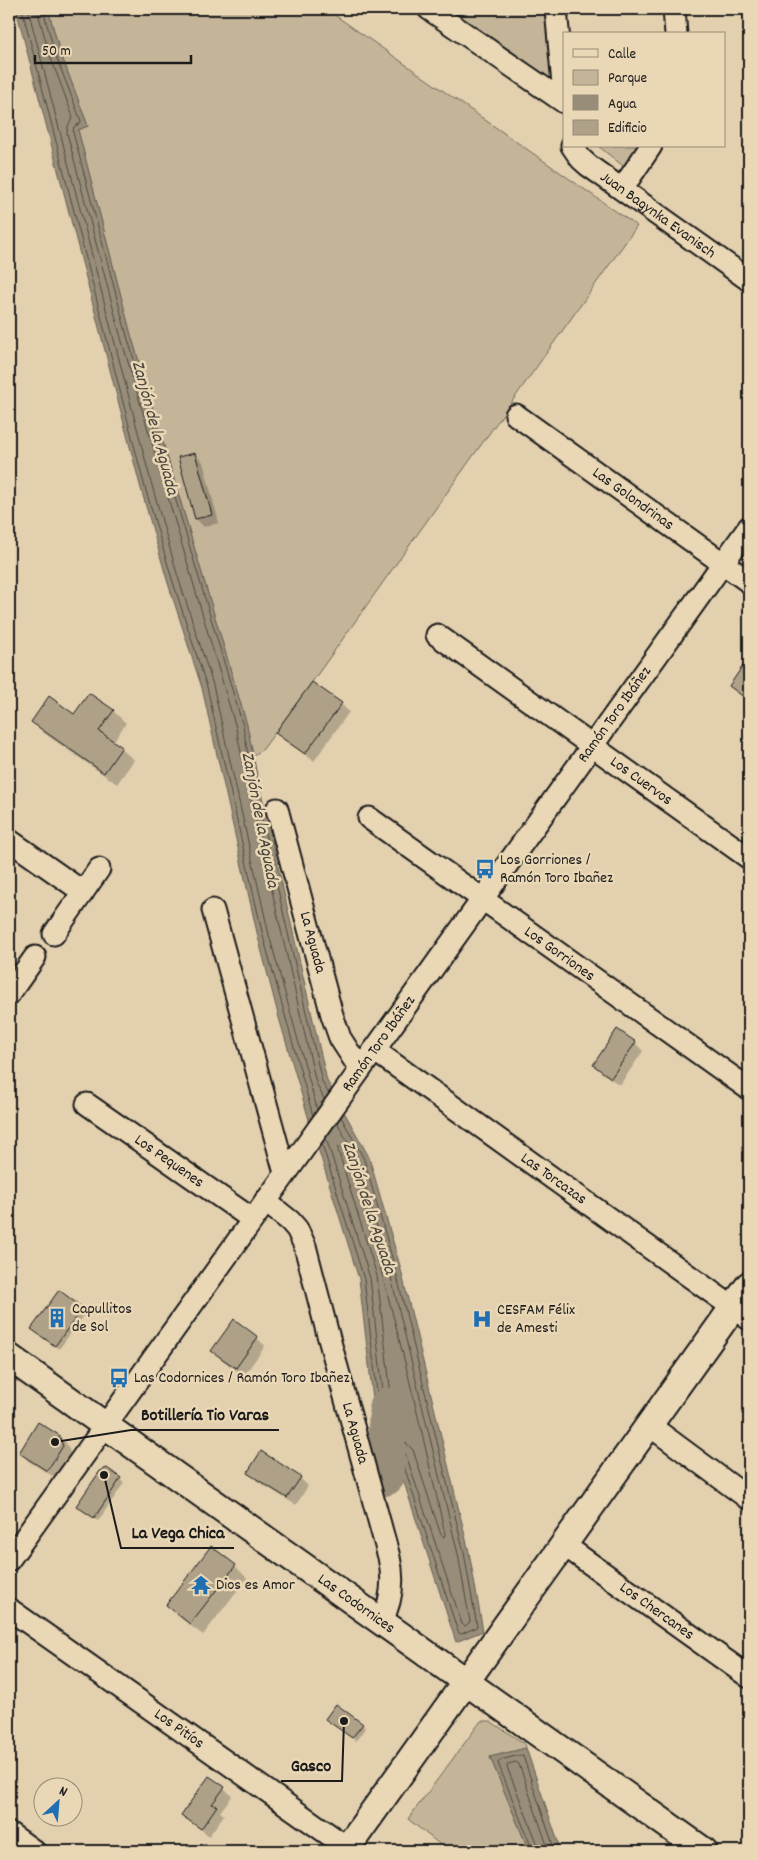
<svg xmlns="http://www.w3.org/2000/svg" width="758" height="1860" font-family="Dekko,sans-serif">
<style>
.green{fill:#c4b599;stroke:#70685a}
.water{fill:#988d79;stroke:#666054}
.shadow{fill:#0003}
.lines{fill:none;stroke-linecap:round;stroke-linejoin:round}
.shore{stroke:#4e4941;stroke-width:1}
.river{stroke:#988d79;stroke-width:38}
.building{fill:#aea188;stroke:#1c1c1c}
.minor-casing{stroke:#1c1c1c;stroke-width:25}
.tertiary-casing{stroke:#1c1c1c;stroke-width:30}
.minor{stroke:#ead7b5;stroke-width:21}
.tertiary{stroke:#ead7b5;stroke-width:26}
.labels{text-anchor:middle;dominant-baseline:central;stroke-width:5;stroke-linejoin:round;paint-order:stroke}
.street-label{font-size:16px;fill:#1c1c1c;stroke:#ead7b5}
.poi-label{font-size:16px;fill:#1c1c1c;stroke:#ead7b5;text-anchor:start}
.water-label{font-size:18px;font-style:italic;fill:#47443d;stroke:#ead7b5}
.leader{fill:none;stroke:#1c1c1c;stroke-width:2}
.callout-dot{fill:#1c1c1c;stroke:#ead7b5;stroke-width:2}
.callout-label{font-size:18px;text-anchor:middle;font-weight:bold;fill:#1c1c1c;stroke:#ead7b5;stroke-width:5;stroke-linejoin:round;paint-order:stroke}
</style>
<rect width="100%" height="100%" fill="#e2d0af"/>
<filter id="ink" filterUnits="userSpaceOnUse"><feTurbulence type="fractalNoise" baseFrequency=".02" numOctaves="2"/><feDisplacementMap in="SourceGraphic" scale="10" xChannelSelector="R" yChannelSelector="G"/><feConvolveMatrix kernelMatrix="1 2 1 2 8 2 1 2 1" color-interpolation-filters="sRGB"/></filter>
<g filter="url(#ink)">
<path class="green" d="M48 9H326L637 226 312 682 263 749 253 756 247 725 131 335 78 130 88 126 59 49Z
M442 9H544L552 86Z
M598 146H642L627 169Z
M481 1721H490L525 1744 526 1748 490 1757 529 1851H448L408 1819Z"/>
<path class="water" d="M16 9H48L59 49 88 126 78 130 131 335 247 725 257 775 327 1081 369 1157 400 1266 469 1552 483 1631 456 1642 396 1458 380 1460 359 1279 307 1113 279 1018 258 937 202 688 167 580 140 485Z
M526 1748 560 1848 561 1851H529L490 1757Z"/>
<path class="shadow" d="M194 454 203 462 219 523 204 527 196 519 180 458Z
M9 643 16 650 9 659Z
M749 659V702L730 686Z
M90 694 113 711 126 723 113 742 134 760 117 784 45 734 33 721 75 716Z
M341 704 349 712 314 761 285 741 277 733Z
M635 1043 643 1051 620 1085 602 1073 594 1064Z
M59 1292 86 1313 59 1349 36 1332Z
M257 1338 265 1346 244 1376 221 1359 213 1351Z
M58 1436 67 1444 71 1455 56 1478 28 1461 20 1452Z
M107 1470 124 1483 98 1521 77 1506Z
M249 1473 300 1478 308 1486 296 1505 257 1481Z
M235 1566 247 1578 203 1635 179 1617 167 1605Z
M327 1719 362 1725 365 1728 356 1741Z
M224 1788 232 1796 220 1812 224 1815 209 1836 183 1815Z"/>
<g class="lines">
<path class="shore" d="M22 9 144 484 172 579 207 687 263 936 313 1116
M28 9 151 482 178 577 213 685 269 935 317 1109
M37 9 49 53 73 117 68 126 67 133 121 338 236 728 246 777 316 1083 324 1099
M43 9 54 51 81 121 80 123 74 127 73 132 127 336 243 726 252 776 322 1082 329 1094
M326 1138 370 1278 389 1445 401 1448 406 1455 462 1624 465 1626 470 1622 458 1554 389 1269 358 1161 337 1122
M322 1144 364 1279 384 1452 386 1454 397 1453 401 1457 458 1632 461 1634 475 1628 477 1626 464 1553 395 1268 364 1159 341 1117
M339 1147 342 1148C360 1179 366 1218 376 1252 402 1345 424 1440 445 1534L444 1537 441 1535 413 1450 406 1443 396 1438 377 1276 338 1150Z
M533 1851 498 1763 500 1760 520 1755 523 1756 555 1851
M539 1851 538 1845 507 1767 508 1764 516 1762 519 1764 549 1851"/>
<path class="river" d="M385 1477 388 1407"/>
</g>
<path class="building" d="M195 453 212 515 195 519 178 457Z
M749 657V701L729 686Z
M312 682 342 703 305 754 275 733Z
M89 693 114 710 99 731 122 747 104 773 31 722 49 696 74 714Z
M617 1029 636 1042 611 1078 593 1065Z
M59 1290 83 1308 55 1346 31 1329Z
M234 1319 258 1337 236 1368 211 1351Z
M38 1422 59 1435 63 1446 47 1471 19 1453Z
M261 1451 301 1477 287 1498 247 1473Z
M107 1468 121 1478 94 1518 76 1506 100 1471Z
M211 1546 236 1565 190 1624 166 1605Z
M336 1704 363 1724 352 1738 325 1719Z
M209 1776 225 1787 212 1804 217 1806 201 1829 181 1815Z"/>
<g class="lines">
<defs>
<g id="minor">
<path d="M429 9 564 102"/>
<path d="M556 9 564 95"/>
<path d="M674 9 676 34"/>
<path id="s1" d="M572 146 581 159 589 166 749 280"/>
<path d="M622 189 651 146"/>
<path id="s2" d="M516 415 749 582"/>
<path id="s3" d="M437 635 749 858"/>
<path id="s4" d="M277 809 332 1015 340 1038 360 1069"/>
<path id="s5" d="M369 818 749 1089"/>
<path d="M9 840 83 892"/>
<path d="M213 910 285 1173"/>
<path d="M54 934 99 869"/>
<path d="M9 994 35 957"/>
<path id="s6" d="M374 1050 749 1319"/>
<path id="s7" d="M87 1104 252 1219"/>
<path id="s8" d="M265 1201 290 1221 297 1229 305 1246 327 1331 389 1557C394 1579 392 1602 381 1622"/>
<path d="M649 1425 749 1499"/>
<path id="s9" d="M564 1545 749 1677"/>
<path id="s10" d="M9 1560 749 527"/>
<path id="s11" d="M9 1609 348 1848"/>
<path d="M9 1833 34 1851"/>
</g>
<g id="tertiary">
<path id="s12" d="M9 1357 704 1851"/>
<path d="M345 1851 749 1285"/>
</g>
</defs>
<use href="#minor" class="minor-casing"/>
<use href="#tertiary" class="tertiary-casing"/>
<use href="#minor" class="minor"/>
<use href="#tertiary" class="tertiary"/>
</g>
</g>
<defs>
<symbol id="bus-bare" viewBox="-9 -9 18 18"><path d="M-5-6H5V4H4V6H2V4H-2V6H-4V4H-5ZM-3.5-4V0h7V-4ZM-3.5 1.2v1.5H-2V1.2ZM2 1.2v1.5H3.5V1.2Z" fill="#1f6fb2" stroke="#ead7b5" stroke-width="2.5" paint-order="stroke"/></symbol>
<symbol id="building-bare" viewBox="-9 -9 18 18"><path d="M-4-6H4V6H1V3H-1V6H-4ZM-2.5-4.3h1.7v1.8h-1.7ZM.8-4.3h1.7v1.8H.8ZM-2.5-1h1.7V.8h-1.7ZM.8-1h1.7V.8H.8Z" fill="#1f6fb2" stroke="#ead7b5" stroke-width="2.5" paint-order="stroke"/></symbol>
<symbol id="hospital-bare" viewBox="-9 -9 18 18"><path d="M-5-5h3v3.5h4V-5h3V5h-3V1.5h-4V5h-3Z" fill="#1f6fb2" stroke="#ead7b5" stroke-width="2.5" paint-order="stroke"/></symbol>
<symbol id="temple-bare" viewBox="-9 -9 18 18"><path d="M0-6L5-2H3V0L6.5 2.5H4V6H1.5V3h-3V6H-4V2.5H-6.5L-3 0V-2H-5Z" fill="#1f6fb2" stroke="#ead7b5" stroke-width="2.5" paint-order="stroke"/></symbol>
</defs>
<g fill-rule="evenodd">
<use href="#bus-bare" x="471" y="855" width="28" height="28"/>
<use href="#building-bare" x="43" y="1304" width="28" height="28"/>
<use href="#hospital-bare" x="468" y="1305" width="28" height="28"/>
<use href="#bus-bare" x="105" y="1364" width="28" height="28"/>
<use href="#temple-bare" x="187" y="1571" width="28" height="28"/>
</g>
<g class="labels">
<g class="street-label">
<text stroke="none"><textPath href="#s1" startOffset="111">Juan Bagynka Evanisch</textPath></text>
<text stroke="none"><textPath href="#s2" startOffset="144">Las Golondrinas</textPath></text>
<text stroke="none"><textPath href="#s10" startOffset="1040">Ramón Toro Ibáñez</textPath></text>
<text stroke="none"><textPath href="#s3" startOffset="251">Los Cuervos</textPath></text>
<text stroke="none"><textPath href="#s4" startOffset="138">La Aguada</textPath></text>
<text stroke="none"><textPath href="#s5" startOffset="234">Los Gorriones</textPath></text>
<text stroke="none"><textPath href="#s10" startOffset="635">Ramón Toro Ibáñez</textPath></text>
<text stroke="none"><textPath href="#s7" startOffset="100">Los Pequenes</textPath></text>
<text stroke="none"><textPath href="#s6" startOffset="221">Las Torcazas</textPath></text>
<text stroke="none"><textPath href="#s8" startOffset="255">La Aguada</textPath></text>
<text stroke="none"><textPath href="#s12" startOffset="426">Las Codornices</textPath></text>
<text stroke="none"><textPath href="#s9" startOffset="114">Los Chercanes</textPath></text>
<text stroke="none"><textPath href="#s11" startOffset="208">Los Pitíos</textPath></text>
</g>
<g class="poi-label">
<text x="500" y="860">Los Gorriones /<tspan x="500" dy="18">Ramón Toro Ibañez</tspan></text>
<text x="72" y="1309">Capullitos<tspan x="72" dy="18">de Sol</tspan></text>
<text x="497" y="1310">CESFAM Félix<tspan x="497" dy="18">de Amesti</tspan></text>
<text x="134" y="1378">Las Codornices / Ramón Toro Ibañez</text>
<text x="216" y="1585">Dios es Amor</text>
</g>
<g class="water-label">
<text transform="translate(154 428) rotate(75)">Zanjón de la Aguada</text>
<text transform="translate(259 820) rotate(79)">Zanjón de la Aguada</text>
<text transform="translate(368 1208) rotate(72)">Zanjón de la Aguada</text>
</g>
</g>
<path class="leader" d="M55 1442L131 1430H279M104 1475L121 1548H234M344 1721L342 1781H281"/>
<g class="callout-dot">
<circle cx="55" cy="1442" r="5"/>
<circle cx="104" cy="1475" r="5"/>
<circle cx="344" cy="1721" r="5"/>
</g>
<g class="callout-label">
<text x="205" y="1420">Botillería Tio Varas</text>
<text x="178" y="1538">La Vega Chica</text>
<text x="311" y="1771">Gasco</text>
</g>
<rect width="758" height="1860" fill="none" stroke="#ead7b5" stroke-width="30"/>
<rect x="15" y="15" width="728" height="1830" fill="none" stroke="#1c1c1c" stroke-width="2" filter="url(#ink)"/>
<rect x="563" y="32" width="162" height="115" fill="#ead7b5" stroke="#988c78"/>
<rect x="573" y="49" width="25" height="8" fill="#ead7b5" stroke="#988c78"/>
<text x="608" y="58" font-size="15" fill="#1c1c1c">Calle</text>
<rect x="573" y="70" width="25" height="15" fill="#c4b599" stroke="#988c78"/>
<text x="608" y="82" font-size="15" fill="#1c1c1c">Parque</text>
<rect x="573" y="95" width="25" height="15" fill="#988d79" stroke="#988c78"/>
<text x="608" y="108" font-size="15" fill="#1c1c1c">Agua</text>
<rect x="573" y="120" width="25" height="15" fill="#aea188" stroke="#988c78"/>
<text x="608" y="132" font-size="15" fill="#1c1c1c">Edificio</text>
<g transform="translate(58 1802) rotate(26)"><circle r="24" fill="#ead7b5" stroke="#988c78"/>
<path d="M0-4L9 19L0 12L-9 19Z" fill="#1f6fb2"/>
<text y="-8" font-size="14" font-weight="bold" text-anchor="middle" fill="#1c1c1c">N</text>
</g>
<path d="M35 55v8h156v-8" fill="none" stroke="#1c1c1c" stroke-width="2.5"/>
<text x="42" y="55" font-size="15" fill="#1c1c1c" stroke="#ead7b5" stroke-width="4" paint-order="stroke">50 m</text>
</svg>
